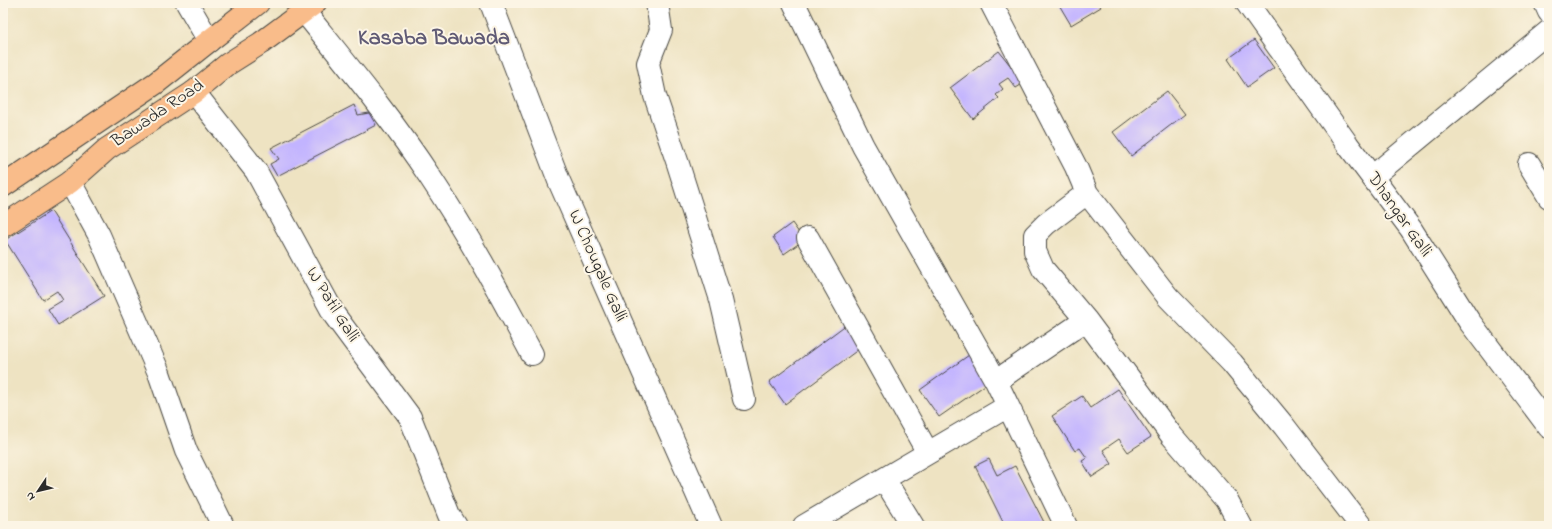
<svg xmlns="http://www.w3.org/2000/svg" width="1552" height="529" font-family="'Indie Flower',sans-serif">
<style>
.building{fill:#c2b4ff}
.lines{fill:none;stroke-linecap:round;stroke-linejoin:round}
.minor-casing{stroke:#484742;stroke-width:24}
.major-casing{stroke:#484742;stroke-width:24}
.minor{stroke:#fff;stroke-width:22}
.major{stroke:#f9bc8a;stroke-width:22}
.labels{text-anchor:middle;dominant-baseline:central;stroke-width:4;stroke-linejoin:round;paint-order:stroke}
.street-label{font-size:18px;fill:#2b2b2b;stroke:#fcf5e5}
.district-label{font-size:22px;font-weight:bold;fill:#605b75;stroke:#fcf5e5}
</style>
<rect width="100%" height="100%" fill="#fcf5e5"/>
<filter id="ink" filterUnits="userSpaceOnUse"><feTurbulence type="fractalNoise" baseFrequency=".025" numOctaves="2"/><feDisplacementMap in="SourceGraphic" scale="8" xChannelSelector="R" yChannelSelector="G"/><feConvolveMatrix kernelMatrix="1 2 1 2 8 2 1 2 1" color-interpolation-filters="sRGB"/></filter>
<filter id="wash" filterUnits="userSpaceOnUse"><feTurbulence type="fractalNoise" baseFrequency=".012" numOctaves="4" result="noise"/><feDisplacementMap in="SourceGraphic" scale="16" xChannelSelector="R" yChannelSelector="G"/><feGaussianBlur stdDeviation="0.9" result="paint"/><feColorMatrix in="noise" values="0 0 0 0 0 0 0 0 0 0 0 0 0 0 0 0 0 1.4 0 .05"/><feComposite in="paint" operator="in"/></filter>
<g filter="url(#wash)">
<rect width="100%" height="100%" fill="#eee3c2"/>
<g id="blocks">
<path class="building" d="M1058 3H1098L1101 7 1071 25Z
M1254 40 1274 68 1247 87 1228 59Z
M999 51 1024 83 1016 88 1008 78 999 84 1003 89 996 95 999 98 973 119 950 88Z
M1167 91 1185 114 1131 156 1113 132Z
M354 105 358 115 369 113 376 125 277 176 270 164 279 159 271 148Z
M51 211 104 296 58 325 48 309 63 300 57 291 43 300 5 240Z
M792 223 804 240 784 254 773 237Z
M847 324 863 346 785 404 769 382Z
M969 355 988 383 939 417 920 390Z
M1118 389 1151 437 1128 452 1119 439 1103 450 1112 464 1092 477 1082 461 1087 458 1080 448 1075 451 1052 416 1082 396 1090 408Z
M989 459 997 475 1015 466 1046 526H1005L975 466Z"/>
</g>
</g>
<g filter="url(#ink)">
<use href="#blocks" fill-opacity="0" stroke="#484742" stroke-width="1"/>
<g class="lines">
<defs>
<path id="minor" d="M187 3 209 41
M491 3 559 181 711 526
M657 3 661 30 648 63 655 96 678 164 721 300 744 399
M794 3 863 146 996 381 1066 526
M991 3 1076 167 1087 193 1168 297 1232 363 1284 426 1361 526
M1247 3 1348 145 1411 229 1469 321 1549 427
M1545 3 1549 12
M303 10C347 65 392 119 430 177 468 234 500 294 532 354
M194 92 256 171 335 316 410 417 449 515 456 526
M1529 164 1549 197
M1372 177 1549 31
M70 182 99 235 159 373 186 451 223 526
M1087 193 1046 224 1035 235V251L1043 269 1086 320 1172 436 1227 500 1241 526
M808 238 928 453
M996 381 1086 320
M884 479 913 526
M804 526 1008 406"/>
<path id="major" d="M3 186 156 83 209 41 258 3
M3 226 70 182 107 149 194 92 228 64 261 43 315 3"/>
</defs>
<use href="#minor" class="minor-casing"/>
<use href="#major" class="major-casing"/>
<use href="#minor" class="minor"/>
<use href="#major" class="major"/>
</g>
</g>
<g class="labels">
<g class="street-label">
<text transform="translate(158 114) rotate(-34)">Bawada Road</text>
<text transform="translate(1399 215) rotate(55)">Dhangar Galli</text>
<text transform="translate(597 266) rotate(66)">W Chougale Galli</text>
<text transform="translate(332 305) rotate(58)">W Patil Galli</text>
</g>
<g class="district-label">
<text x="434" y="39">Kasaba Bawada</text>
</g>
</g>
<rect width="1552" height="529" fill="none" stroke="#fcf5e5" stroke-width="16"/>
<g transform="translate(38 491) rotate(235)" stroke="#fcf5e5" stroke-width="3" paint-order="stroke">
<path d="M0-3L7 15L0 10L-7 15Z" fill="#2b2b2b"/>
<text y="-6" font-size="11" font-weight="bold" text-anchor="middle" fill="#2b2b2b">N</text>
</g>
</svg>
